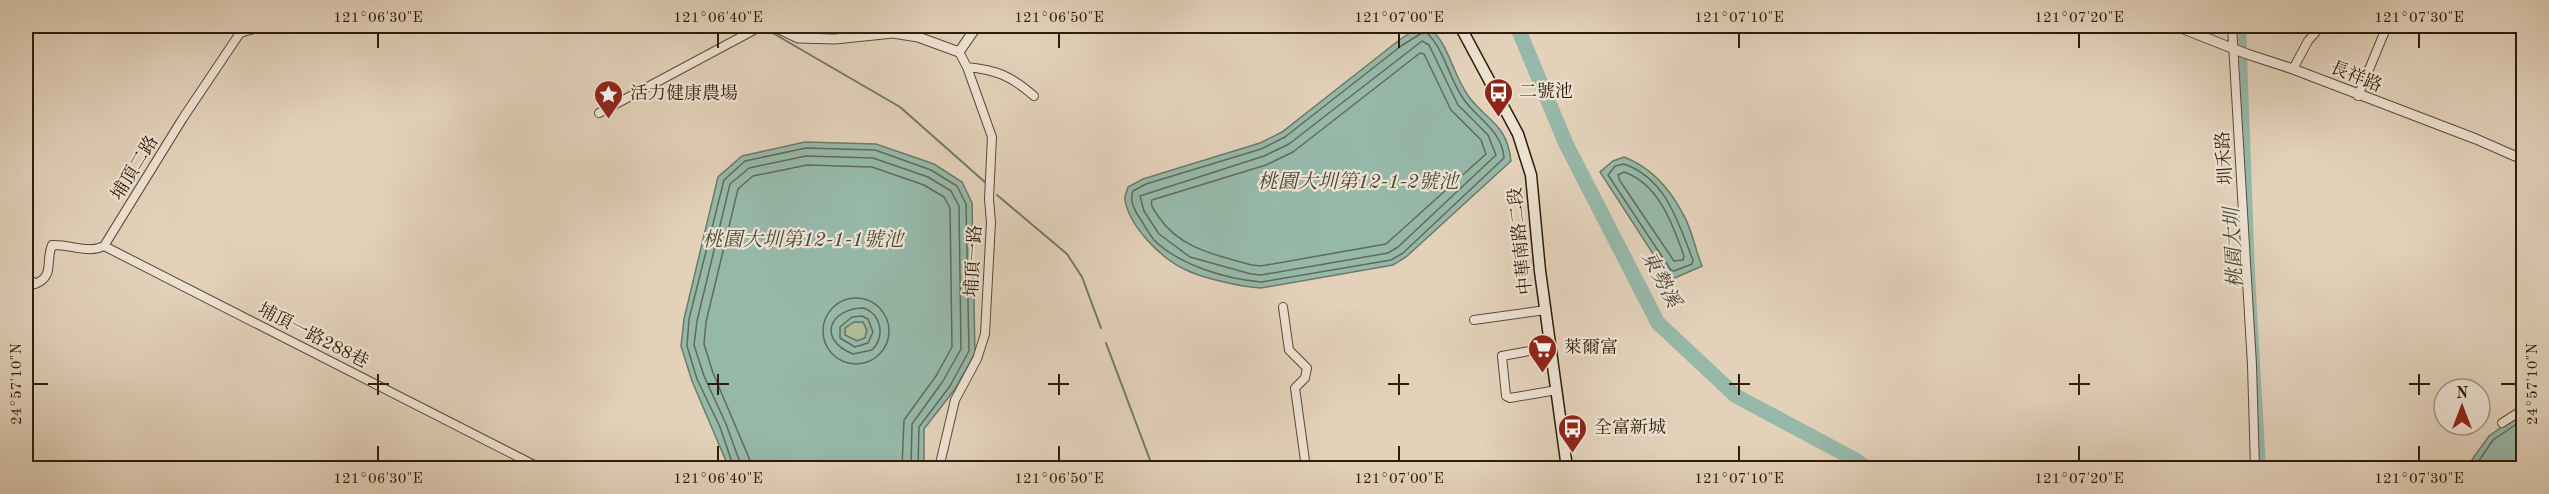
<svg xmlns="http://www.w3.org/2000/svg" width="2549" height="494" font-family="'Old Standard TT','Noto Serif TC',serif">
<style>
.green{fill:#afbd94;stroke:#6e6d4e;stroke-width:1.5}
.water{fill:#96b8a9;stroke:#6c7a69;stroke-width:1.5;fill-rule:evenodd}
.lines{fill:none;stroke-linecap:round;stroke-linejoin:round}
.shore{stroke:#626a58;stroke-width:1.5}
.stream{stroke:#6c7a69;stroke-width:2}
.canal{stroke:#96b8a9;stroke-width:8}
.river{stroke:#96b8a9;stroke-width:15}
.minor-casing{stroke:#5b4a34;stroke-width:10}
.tertiary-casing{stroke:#5b4a34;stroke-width:11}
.secondary-casing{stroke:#2e1d08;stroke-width:13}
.minor{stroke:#ede1d2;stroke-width:8}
.tertiary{stroke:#ede1d2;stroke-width:9}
.secondary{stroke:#ede1d2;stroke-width:10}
.ticks{fill:none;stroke:#2e1d08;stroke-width:2}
.labels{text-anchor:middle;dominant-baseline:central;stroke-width:4.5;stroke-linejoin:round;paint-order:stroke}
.street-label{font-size:18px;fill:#2e1d08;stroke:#ede1d2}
.poi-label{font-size:18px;fill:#2e1d08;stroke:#ede1d2;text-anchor:start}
.water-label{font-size:20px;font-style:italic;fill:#4d4c38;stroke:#ede1d2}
.neatline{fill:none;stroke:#2e1d08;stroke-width:2}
.ticks-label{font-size:15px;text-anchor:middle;fill:#2e1d08}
</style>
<rect width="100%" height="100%" fill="#e3d1ba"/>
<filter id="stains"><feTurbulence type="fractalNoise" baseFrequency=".00333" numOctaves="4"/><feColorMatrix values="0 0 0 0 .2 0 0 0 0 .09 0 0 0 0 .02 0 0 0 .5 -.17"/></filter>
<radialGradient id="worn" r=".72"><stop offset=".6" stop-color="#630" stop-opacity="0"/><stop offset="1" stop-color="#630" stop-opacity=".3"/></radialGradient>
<path class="green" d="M854 322H863L867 330 865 338 857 341 845 335V328Z"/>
<path class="water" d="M1428 26C1450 45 1452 74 1469 97 1488 122 1507 124 1511 161L1406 257 1393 265 1261 288C1242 287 1201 278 1184 269 1161 258 1129 226 1125 200 1124 196 1127 191 1128 187L1143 179 1260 143 1282 132 1398 41 1417 28Z
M805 142 876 144 934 164 962 182 972 203 975 353 955 389 924 429V468H729L692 381 681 346 684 319 718 177 742 156ZM854 322H863L867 330 865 338 857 341 845 335V328Z
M1624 157C1650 167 1670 189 1683 214 1692 229 1695 249 1702 266L1670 280 1600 172 1613 161Z
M2523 412V468H2466L2489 436Z"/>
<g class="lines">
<path class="shore" d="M1425 31C1446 50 1448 79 1465 101 1479 120 1502 131 1504 158L1403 253 1391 260 1261 282C1226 279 1179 265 1154 240 1149 234 1145 226 1141 220 1135 211 1129 201 1133 191L1146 184 1261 149 1285 137 1401 46Z
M1422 41 1429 45 1458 105 1488 135 1496 155 1398 247 1388 253 1261 275 1251 274 1190 257 1159 234 1144 211 1140 196 1264 156 1289 144Z
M1420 53 1424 54 1451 110 1481 140 1486 154 1386 244 1261 266 1252 265C1216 255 1180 249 1158 216 1154 210 1150 206 1152 200L1266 165 1293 152Z
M1624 164C1667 179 1678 223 1693 260L1692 264 1674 271 1671 270 1608 175 1615 166Z
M1624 172C1659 184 1673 225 1684 256L1683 260 1674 261 1620 181 1618 175Z
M823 331a33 33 0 1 1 66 0a33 33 0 1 1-66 0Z
M864 308C882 315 885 337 872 350L853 354C816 339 830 308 864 308Z
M862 316 868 319 873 332 868 343 855 347 840 338V327L852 317Z
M734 468 720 427 697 379 687 346 689 319 724 180 745 161 806 148 875 150 931 170 957 186 966 204 969 351 950 386 919 427 918 468
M742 468 726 424 704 376 694 345 697 321 730 184 749 168 806 156 873 158 928 177 951 191 959 206 961 349 943 381 912 424 911 468
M751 468 749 458 713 373 704 344 706 322 738 189 753 176 807 165 872 167 924 185 944 197 950 208 952 347 936 376 904 420 902 468
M2474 468 2493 440 2524 419"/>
<path class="stream" d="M764 28 900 107 986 183
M997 195 1067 254 1082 277 1101 328
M1106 343 1153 468"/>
<path class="canal" d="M2242 26 2251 275 2262 468"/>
<path class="river" d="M1517 26 1566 144 1658 323 1736 396 1854 459 1867 468"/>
<defs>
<path id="minor" d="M2232 26 2252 365 2255 468
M967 67C997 70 1011 76 1034 96
M2293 69 2308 41 2321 26
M2358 96 2387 26
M599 113 754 30 757 26
M104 246 540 468
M26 276 35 284C55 276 45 262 52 245 70 244 88 254 104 246L183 118 240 33 264 26
M1283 307 1289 350 1307 368 1305 378 1295 388 1306 468
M1474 320 1546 310
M1551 347 1502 356 1506 396 1510 398 1557 390
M2502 423 2524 409
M939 468 955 400 977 359 985 334 991 222 989 199 992 137 967 67 959 52"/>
<path id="tertiary" d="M773 26 798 38 835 39 893 33 918 37 959 52 977 26
M2176 26 2247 54 2293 69 2476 139 2524 160"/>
<path id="secondary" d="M1460 26 1518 134 1531 175 1540 271 1567 468"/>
</defs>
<use href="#minor" class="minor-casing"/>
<use href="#tertiary" class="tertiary-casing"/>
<use href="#secondary" class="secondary-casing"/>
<use href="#minor" class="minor"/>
<use href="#tertiary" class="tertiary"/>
<use href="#secondary" class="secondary"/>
</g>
<path class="ticks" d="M378 33V48M718 33V48M1059 33V48M1399 33V48M1739 33V48M2079 33V48M2419 33V48M378 374V395M718 374V395M1059 374V395M1399 374V395M1739 374V395M2079 374V395M2419 374V395M33 384H48M368 384H389M708 384H729M1048 384H1069M1388 384H1409M1729 384H1750M2069 384H2090M2409 384H2430M2501 384H2516M378 446V461M718 446V461M1059 446V461M1399 446V461M1739 446V461M2079 446V461M2419 446V461"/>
<defs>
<symbol id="bus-pin" viewBox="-11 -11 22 30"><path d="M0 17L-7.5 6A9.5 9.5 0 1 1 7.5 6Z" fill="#8f2418" stroke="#ede1d2"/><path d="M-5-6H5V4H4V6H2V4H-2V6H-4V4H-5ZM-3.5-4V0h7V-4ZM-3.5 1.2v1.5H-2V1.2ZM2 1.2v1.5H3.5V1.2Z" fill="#fff"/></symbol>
<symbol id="sight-pin" viewBox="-11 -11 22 30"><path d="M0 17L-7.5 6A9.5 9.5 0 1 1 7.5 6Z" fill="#8f2418" stroke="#ede1d2"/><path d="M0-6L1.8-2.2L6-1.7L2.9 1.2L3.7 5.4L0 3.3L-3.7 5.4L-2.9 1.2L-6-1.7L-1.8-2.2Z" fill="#fff"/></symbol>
<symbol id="supermarket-pin" viewBox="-11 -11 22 30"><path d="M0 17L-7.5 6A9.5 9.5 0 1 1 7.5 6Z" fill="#8f2418" stroke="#ede1d2"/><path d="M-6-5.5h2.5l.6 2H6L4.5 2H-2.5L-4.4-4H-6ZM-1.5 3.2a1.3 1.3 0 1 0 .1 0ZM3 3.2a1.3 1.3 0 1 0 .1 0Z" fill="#fff"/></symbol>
</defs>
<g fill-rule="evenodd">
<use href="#bus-pin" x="1482" y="76" width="33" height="45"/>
<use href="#sight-pin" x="592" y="78" width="33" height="45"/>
<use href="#supermarket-pin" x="1526" y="332" width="33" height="45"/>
<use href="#bus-pin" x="1556" y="412" width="33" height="45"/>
</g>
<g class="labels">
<g class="street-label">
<text transform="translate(2356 77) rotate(22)">長祥路</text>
<text transform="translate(2225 158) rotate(-94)">圳禾路</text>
<text transform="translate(135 168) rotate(-58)">埔頂二路</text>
<text transform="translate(1521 241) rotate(-96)">中華南路二段</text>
<text transform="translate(974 261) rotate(-87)">埔頂一路</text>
<text transform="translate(313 336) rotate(27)">埔頂一路288巷</text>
</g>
<g class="poi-label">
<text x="1519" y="92">二號池</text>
<text x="630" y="94">活力健康農場</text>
<text x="1564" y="348">萊爾富</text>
<text x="1594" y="428">全富新城</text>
</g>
<g class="water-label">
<text x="1358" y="183">桃園大圳第12-1-2號池</text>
<text x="803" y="241">桃園大圳第12-1-1號池</text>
<text transform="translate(2235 248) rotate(-93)">桃園大圳</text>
<text transform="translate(1660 280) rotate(62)">東勢溪</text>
</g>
</g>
<rect width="2549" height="494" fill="none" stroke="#e3d1ba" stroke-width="66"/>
<g transform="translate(2462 407)"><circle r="28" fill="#ede1d2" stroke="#a19381" stroke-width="1.5"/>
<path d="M0-4.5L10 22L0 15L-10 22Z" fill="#8f2418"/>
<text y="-9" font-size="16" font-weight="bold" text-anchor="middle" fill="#2e1d08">N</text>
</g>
<rect x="33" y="33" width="2483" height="428" class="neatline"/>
<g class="ticks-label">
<text x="378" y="22">121°06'30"E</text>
<text x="718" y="22">121°06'40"E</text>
<text x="1059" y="22">121°06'50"E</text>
<text x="1399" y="22">121°07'00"E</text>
<text x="1739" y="22">121°07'10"E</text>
<text x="2079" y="22">121°07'20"E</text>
<text x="2419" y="22">121°07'30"E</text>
<text transform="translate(16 384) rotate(-90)" y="5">24°57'10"N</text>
<text transform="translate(2532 384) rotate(-90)" y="5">24°57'10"N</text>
<text x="378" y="483">121°06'30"E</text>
<text x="718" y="483">121°06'40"E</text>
<text x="1059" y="483">121°06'50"E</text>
<text x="1399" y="483">121°07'00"E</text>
<text x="1739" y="483">121°07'10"E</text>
<text x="2079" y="483">121°07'20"E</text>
<text x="2419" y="483">121°07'30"E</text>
</g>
<rect width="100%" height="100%" filter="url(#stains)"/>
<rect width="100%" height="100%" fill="url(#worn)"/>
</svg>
